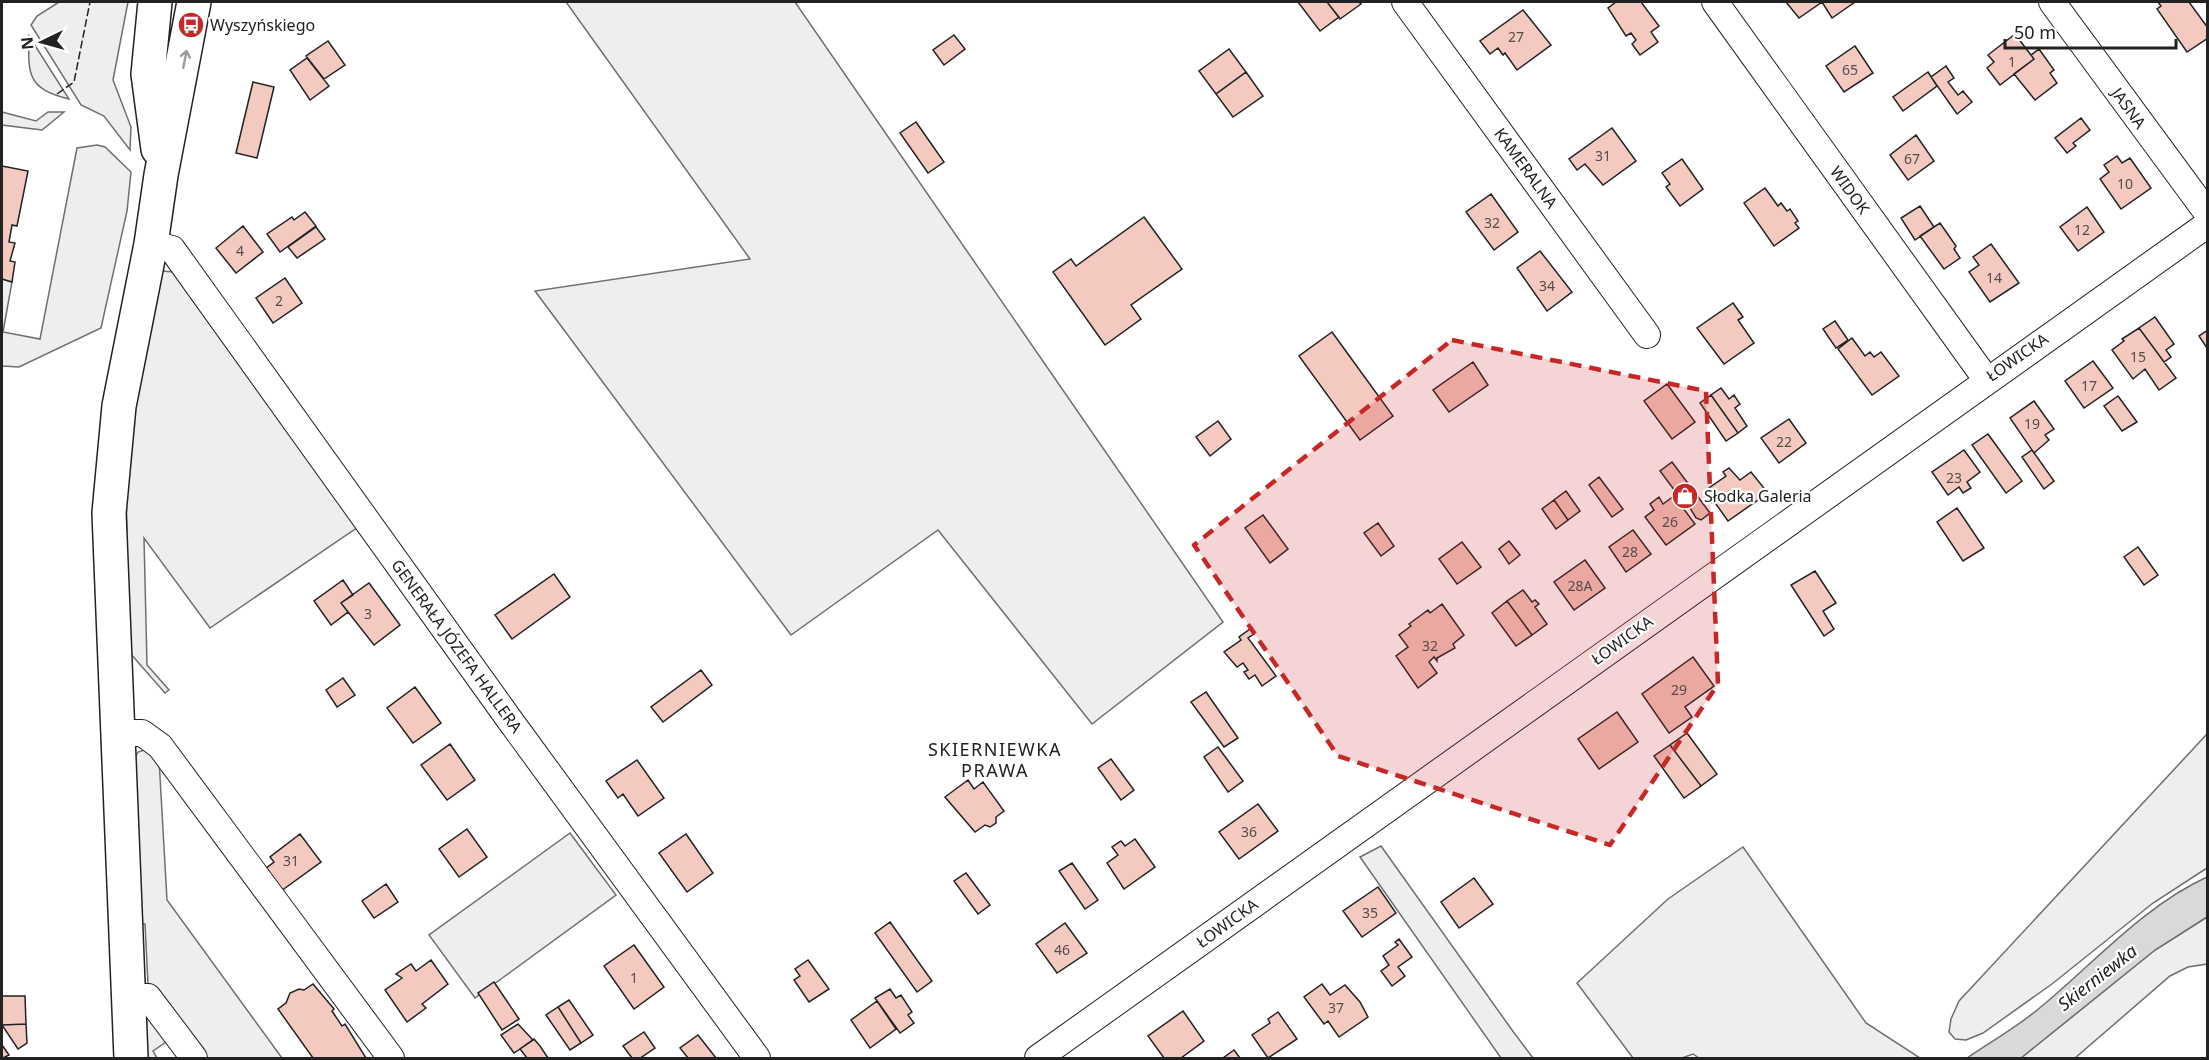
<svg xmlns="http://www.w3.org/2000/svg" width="2209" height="1060" font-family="'Noto Sans',sans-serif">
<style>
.green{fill:#eee;stroke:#6f6f6f;stroke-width:1.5}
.water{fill:#d9d9d9;stroke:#6f6f6f;stroke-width:1.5}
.building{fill:#f3c9c0;stroke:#222;stroke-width:1.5}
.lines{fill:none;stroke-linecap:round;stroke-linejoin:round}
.minor-casing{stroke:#222;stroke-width:28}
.major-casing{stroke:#222;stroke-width:36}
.minor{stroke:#fff;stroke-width:26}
.major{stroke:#fff;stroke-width:33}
.fence{stroke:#222;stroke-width:1.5;stroke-dasharray:8 3;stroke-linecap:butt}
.oneway{stroke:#9c9c9c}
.marked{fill:#c62828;fill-opacity:0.2;stroke:#c62828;stroke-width:4.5;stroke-dasharray:12 8;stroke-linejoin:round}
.labels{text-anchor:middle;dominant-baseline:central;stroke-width:4.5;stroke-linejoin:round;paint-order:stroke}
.number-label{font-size:14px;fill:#564c4a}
.poi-label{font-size:16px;fill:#222;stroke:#fff;text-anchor:start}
.street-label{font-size:16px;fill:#222;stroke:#fff}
.neighbourhood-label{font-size:18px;letter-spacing:1.5px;fill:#222;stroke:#fff}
.water-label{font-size:18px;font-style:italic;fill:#222;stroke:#fff}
</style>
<rect width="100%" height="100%" fill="#fff"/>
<path class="green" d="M59 2H128L113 80 131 127 130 150 104 116 81 105 31 25 37 16Z
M566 2H795L1223 622 1092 724 938 530 791 635 535 291 750 259Z
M29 36 69 99C27 89 28 74 29 36Z
M2 112 36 121 48 112H64L42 130 2 125Z
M97 145 105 147 131 172 127 211 101 328 19 367 2 366V279L12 282 3 332 40 339 77 148Z
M162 271 173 272 200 306 358 527 210 628 144 538 147 665 169 690 165 693 129 652 126 486 137 395Z
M2207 734V868L2153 903 2052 984 1983 1033 1966 1040 1955 1039 1949 1032 1951 1019 1959 1001Z
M147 749 159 759 167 900 282 1058H201L148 984 145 924H140L134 759 138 752Z
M570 833 616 895 475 998 429 935Z
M1381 846 1512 1030 1533 1058H1501L1360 857Z
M1743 847 1866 1023 1920 1058H1699L1693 1054 1682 1058H1633L1577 983 1668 899Z
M2207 917V964L2188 967 2170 976 2075 1058H2021L2155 950Z
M145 1007 169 1040 153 1051 157 1058H146Z"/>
<path class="water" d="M2207 877V917L2155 950 2021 1058H1967C1992 1041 2019 1026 2042 1006 2095 962 2144 906 2207 877Z"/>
<path class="building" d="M1298 2H1327L1339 17 1320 31Z
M1327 2H1359L1361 4 1340 19Z
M1616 2H1641L1659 26 1651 32 1658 42 1640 55 1632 44 1636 40 1631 33 1626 36 1608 8Z
M1786 2H1822L1799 18Z
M1822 2H1855L1832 18Z
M2158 2H2189L2208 28V38L2187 52 2157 9 2161 6Z
M1523 10 1551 45 1517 70 1505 53 1503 55 1498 48 1490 54 1480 41Z
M2015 34 2034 59 2000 85 1987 68 1994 62 1988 55Z
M954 35 965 49 944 65 933 50Z
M328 41 345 65 324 79 306 56Z
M1855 46 1873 73 1844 92 1826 66Z
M1229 49 1246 72 1216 94 1199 71Z
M2039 49 2054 70 2050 73 2057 83 2035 100 2014 74 2034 59 2031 55Z
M307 58 329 86 310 100 290 70Z
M1946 66 1954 78 1948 82 1958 95 1963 91 1972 102 1957 114 1931 77Z
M1246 72 1263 96 1233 117 1216 94Z
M1928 72 1937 86 1903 111 1893 97Z
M253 82 274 87 257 158 236 153Z
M2081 118 2090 130 2073 143 2076 146 2067 153 2055 138Z
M916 122 944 162 928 173 900 133Z
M1612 128 1636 161 1603 185 1585 164 1577 170 1569 159Z
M1916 135 1934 161 1908 180 1890 155Z
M2117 156 2122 163 2130 158 2151 188 2121 209 2100 179 2109 172 2104 165Z
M1682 159 1703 189 1680 206 1666 187 1670 184 1662 173Z
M2 166 28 171 17 226 12 225 9 242 15 243 10 261 15 262 12 282 2 279Z
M1765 188 1778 206 1781 203 1787 211 1790 209 1798 221 1795 223 1799 228 1774 246 1744 203Z
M1491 194 1518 232 1494 250 1466 212Z
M1920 206 1934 227 1915 240 1901 218Z
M2087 207 2104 232 2078 251 2060 227Z
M305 212 316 226 280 252 267 234 292 217 294 220Z
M1144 217 1182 269 1131 305 1141 319 1105 345 1053 272 1071 259 1076 266Z
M1940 223 1956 246 1954 249 1960 258 1944 269 1920 236Z
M243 226 263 252 236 273 216 248Z
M316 227 325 239 297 258 288 247Z
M1991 244 2019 283 1990 302 1969 272 1979 265 1973 257Z
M1540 251 1572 292 1547 311 1517 268Z
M285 278 302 303 273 323 256 298Z
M1733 303 1743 317 1738 320 1754 343 1724 364 1697 328Z
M2155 317 2174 344 2166 350 2171 357 2164 362 2139 328Z
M1835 321 1848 340 1836 348 1823 329Z
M2139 328 2176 378 2159 390 2145 369 2133 379 2112 350 2124 341 2122 339Z
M2208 330V347L2207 348 2199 336Z
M1332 332 1393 416 1360 440 1299 356Z
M1852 338 1865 356 1870 352 1874 357 1881 352 1899 376 1872 395 1838 349Z
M2093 361 2113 388 2084 408 2065 381Z
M1473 362 1488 385 1449 412 1433 390Z
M1667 384 1695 422 1672 439 1644 401Z
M1721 388 1729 399 1734 395 1740 404 1735 408 1747 426 1738 433 1711 395Z
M1711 395 1738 433 1726 441 1700 403Z
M2118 396 2137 422 2122 431 2104 406Z
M2034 401 2054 429 2045 435 2049 440 2034 453 2010 418Z
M1789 419 1806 443 1779 463 1761 438Z
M1218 421 1231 439 1210 456 1196 437Z
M1988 434 2022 481 2006 493 1972 445Z
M1964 450 1980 472 1967 482 1971 488 1963 493 1959 487 1948 495 1932 472Z
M2032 450 2054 481 2044 489 2022 457Z
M1672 462 1710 513 1701 520 1696 518 1681 493 1678 495 1660 471Z
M1729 468 1740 480 1751 472 1768 493 1728 521 1706 490 1726 476 1723 472Z
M1599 477 1623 509 1612 517 1589 485Z
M1566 491 1580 511 1568 520 1554 500Z
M1674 496 1695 524 1666 545 1645 517 1654 510 1650 504 1659 497 1663 504Z
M1554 500 1568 520 1556 529 1542 509Z
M1957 508 1984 548 1963 561 1937 522Z
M1263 515 1288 549 1270 563 1245 528Z
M1378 523 1394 546 1381 556 1364 533Z
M1633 530 1651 554 1626 572 1609 547Z
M1509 541 1520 555 1509 564 1499 549Z
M1462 542 1481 567 1457 584 1439 559Z
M2138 547 2158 575 2144 585 2124 557Z
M1585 560 1605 588 1574 610 1554 582Z
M1815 571 1836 603 1823 611 1834 629 1824 636 1791 585Z
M554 574 570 597 512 639 495 615Z
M343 580 353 595 341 603 348 612 331 625 314 601Z
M369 583 400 625 374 645 341 603Z
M1523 590 1532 602 1535 600 1539 604 1535 607 1547 624 1532 635 1507 601Z
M1507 601 1532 635 1516 646 1492 613Z
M1442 604 1464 635 1453 644 1455 648 1437 658V661L1434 657 1429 662 1437 673 1418 688 1396 656 1408 647 1399 635 1411 626 1409 624 1428 610 1430 613Z
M1250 629 1254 634 1248 638 1276 676 1262 686 1255 675 1249 679 1244 672 1248 670 1243 663 1237 667 1224 652 1241 640 1239 637Z
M1693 657 1714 686 1685 707 1692 717 1669 733 1642 694Z
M701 670 712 685 663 722 651 707Z
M343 678 355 695 337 707 326 690Z
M415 687 441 723 413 743 387 708Z
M1206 692 1238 738 1224 747 1191 702Z
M1617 712 1638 742 1599 769 1578 739Z
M1687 733 1717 774 1701 786 1670 745Z
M450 744 475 780 447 800 421 765Z
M1670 745 1701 786 1684 798 1654 756Z
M1218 747 1243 781 1228 792 1204 757Z
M1111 759 1134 790 1121 800 1098 768Z
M637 760 664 798 638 816 623 794 618 798 606 781Z
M968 780 974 789 983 782 1004 811 996 817V823L990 827 985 825 975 832 945 797Z
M1258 804 1278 831 1239 859 1219 832Z
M467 829 487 857 459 877 439 849Z
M300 834 321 862 281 891 265 869 274 862 270 857Z
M686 834 713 873 687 892 659 853Z
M1135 839 1155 867 1124 889 1107 863 1118 855 1112 847 1121 841 1125 846Z
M1072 863 1098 900 1085 909 1059 871Z
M966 873 990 905 978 914 954 881Z
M1474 878 1493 904 1459 928 1441 902Z
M386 884 398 902 374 918 362 901Z
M1378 887 1396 913 1362 937 1343 911Z
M890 922 932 981 917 992 875 933Z
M1065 923 1087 953 1057 973 1036 944Z
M1399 939 1412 957 1398 967 1405 976 1392 986 1381 971 1389 965 1383 956 1398 945 1395 942Z
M634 945 664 987 634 1009 604 966Z
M431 960 448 984 422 1004 426 1008 407 1022 385 990 402 978 396 974 411 964 416 971Z
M808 960 829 989 809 1002 794 980 800 976 795 969Z
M494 982 519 1019 502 1030 478 993Z
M313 984 334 1009 332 1011 342 1026 345 1024 366 1058H313L278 1009 286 1003 290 993 299 989 304 990Z
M1322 984 1330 995 1345 985 1360 1002 1368 1017 1339 1037 1328 1021 1324 1024 1304 997Z
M890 989 896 998 901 995 912 1012 908 1015 914 1023 900 1033 875 998Z
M2 996H25L26 1024 2 1025Z
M569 1000 593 1035 581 1043 558 1007Z
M877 1001 896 1029 870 1048 851 1020Z
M558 1007 581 1043 570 1050 546 1015Z
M1183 1011 1204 1041 1181 1058H1164L1148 1036Z
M1278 1012 1297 1039 1268 1058 1252 1035 1270 1023 1268 1019Z
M26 1024 27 1043 18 1049 2 1025Z
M518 1024 533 1040 514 1053 501 1035Z
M644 1032 655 1048 642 1057 644 1058H632L623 1046Z
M698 1035 716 1058H688L680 1048Z
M534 1039 540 1046 548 1058H527L520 1049Z
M2 1045 9 1055 3 1058H2Z
M1234 1050 1240 1058H1223Z"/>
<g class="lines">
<defs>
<path id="minor" d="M1405 2 1647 335
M1715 2 1986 379
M2052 2 2208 214
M151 244 172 249 509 719 757 1058
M117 733H142L160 746 391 1058
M128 997H148L194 1058
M1038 1058 2208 224"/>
<path id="major" d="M155 2 148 74 158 149
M131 1058 109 513 119 406 151 244 161 175 194 2"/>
</defs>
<use href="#minor" class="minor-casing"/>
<use href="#major" class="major-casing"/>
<use href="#minor" class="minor"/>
<use href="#major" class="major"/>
<path class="fence" d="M57 94 74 82 90 2"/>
</g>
<defs><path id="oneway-shaft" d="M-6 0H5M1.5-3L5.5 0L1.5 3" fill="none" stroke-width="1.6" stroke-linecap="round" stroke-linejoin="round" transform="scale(1.5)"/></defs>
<use class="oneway" href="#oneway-shaft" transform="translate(185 59) rotate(-79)"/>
<path class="marked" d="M1452 340 1706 391 1718 684 1610 845 1338 756 1194 545Z"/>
<defs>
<symbol id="bus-disc" viewBox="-11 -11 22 22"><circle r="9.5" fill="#c62828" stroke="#fff"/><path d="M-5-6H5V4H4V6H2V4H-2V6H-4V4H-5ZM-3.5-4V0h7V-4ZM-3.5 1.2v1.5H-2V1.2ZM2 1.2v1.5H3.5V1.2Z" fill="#fff"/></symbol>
<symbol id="shop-disc" viewBox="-11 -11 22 22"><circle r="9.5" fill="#c62828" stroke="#fff"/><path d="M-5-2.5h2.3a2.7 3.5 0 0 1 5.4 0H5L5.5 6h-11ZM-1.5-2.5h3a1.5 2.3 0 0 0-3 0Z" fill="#fff"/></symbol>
</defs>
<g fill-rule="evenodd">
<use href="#bus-disc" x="176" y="10" width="30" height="30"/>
<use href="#shop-disc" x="1670" y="481" width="30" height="30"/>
</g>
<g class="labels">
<g class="number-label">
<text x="1516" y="36">27</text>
<text x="2012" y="61">1</text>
<text x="1850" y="69">65</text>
<text x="1603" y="155">31</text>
<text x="1912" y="158">67</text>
<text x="2125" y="183">10</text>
<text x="1492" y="222">32</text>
<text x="2082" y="229">12</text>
<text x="240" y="250">4</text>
<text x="1994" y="277">14</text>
<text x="1547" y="285">34</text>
<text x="279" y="300">2</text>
<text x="2138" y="356">15</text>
<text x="2089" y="385">17</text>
<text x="2032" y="423">19</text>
<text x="1784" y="441">22</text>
<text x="1954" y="477">23</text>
<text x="1670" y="521">26</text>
<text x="1630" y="551">28</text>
<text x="1580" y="585">28A</text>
<text x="368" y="613">3</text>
<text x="1430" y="645">32</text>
<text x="1679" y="689">29</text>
<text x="1249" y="831">36</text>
<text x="291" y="860">31</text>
<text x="1370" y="912">35</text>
<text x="1062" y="949">46</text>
<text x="634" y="977">1</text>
<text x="1336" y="1007">37</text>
</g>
<g class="poi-label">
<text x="210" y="25">Wyszyńskiego</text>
<text x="1704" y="496">Słodka Galeria</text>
</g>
<g class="street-label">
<text transform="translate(2129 108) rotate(54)">JASNA</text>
<text transform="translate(1526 168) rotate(54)">KAMERALNA</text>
<text transform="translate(1850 190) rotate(54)">WIDOK</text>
<text transform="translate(2017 357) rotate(-35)">ŁOWICKA</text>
<text transform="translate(1622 640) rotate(-36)">ŁOWICKA</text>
<text transform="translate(457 646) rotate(54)">GENERAŁA JÓZEFA HALLERA</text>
<text transform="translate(1227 923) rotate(-36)">ŁOWICKA</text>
</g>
<g class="neighbourhood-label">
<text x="995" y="749">SKIERNIEWKA<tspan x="995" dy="21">PRAWA</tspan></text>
</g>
<g class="water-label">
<text transform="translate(2097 977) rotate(-38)">Skierniewka</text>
</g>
</g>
<rect width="2209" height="1060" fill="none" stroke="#222222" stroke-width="6"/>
<g transform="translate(42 42) rotate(265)" stroke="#ffffff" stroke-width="4.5" paint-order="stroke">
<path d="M0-4.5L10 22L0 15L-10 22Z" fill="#222222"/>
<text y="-9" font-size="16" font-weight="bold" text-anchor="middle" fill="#222222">N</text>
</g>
<path d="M2005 39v9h171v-9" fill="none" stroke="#222222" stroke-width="3"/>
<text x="2014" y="39" font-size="18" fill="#222222" stroke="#ffffff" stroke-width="4.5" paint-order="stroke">50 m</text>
</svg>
